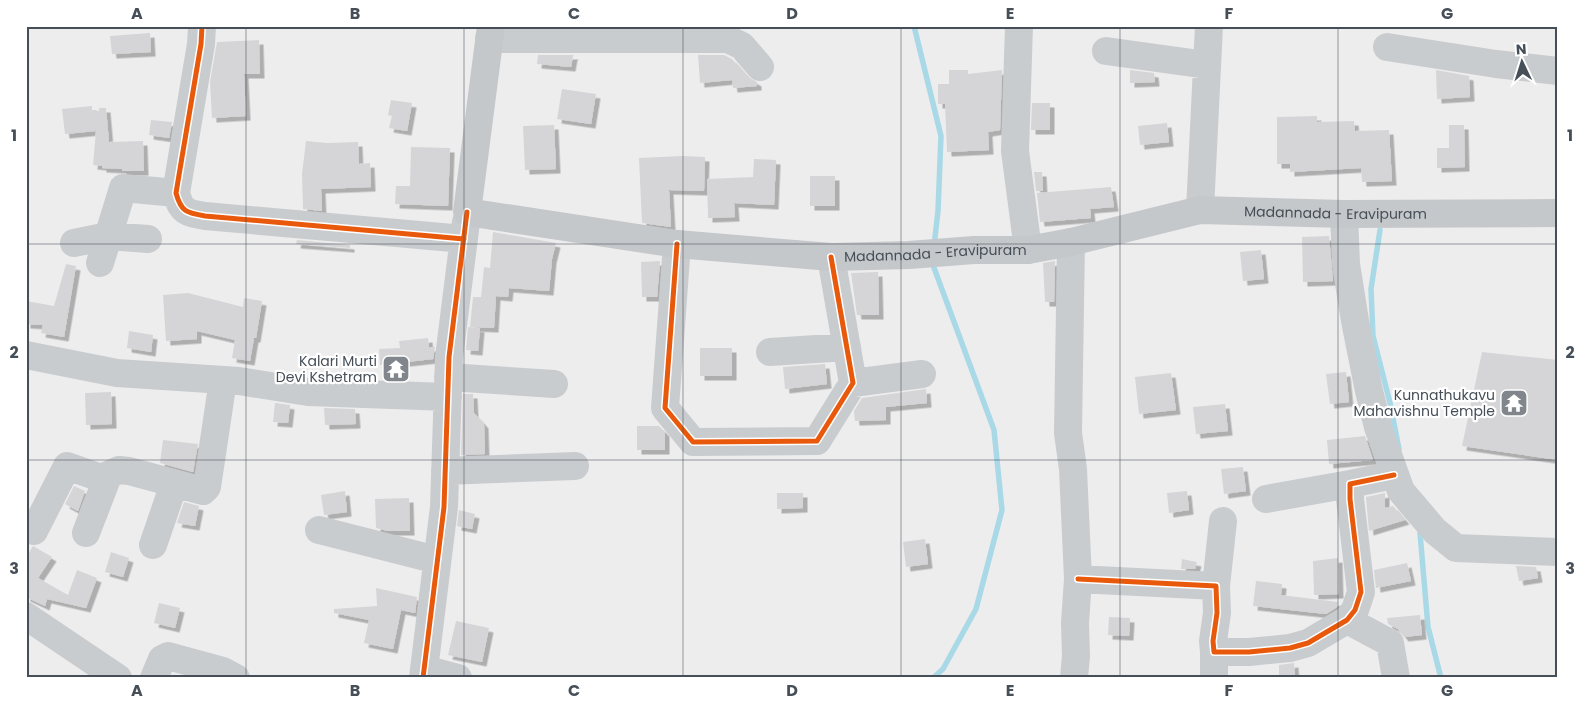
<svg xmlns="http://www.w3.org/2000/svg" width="1584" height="704" font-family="Poppins,sans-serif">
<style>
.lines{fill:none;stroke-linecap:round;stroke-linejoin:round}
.stream{stroke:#a9d9e7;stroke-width:5.5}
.building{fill:#d5d5d7;filter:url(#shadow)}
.minor{stroke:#c9ccce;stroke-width:28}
.major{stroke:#c5c8cb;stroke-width:28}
.cycleway-casing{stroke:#fff;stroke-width:8}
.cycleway{stroke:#e8590c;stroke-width:5}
.grid{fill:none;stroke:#464f58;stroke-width:1;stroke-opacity:0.55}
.labels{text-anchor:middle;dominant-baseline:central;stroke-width:4.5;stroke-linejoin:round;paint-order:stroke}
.street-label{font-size:14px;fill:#464f58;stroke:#fff}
.poi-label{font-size:14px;fill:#464f58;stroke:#fff;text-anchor:end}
.neatline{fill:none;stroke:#464f58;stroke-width:2}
.grid-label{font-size:16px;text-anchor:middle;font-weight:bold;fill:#464f58}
</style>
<defs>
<filter id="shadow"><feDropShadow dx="4.5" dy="4.5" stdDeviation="0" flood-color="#0004"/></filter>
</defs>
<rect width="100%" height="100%" fill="#eeeded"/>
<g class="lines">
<path class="stream" d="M914 26 941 136 938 211 934 246
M1380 230 1371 289 1373 336 1390 403 1399 449
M933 260V265L994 430 1002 510 976 609 943 669 933 678
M1420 533 1428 627 1441 678"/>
</g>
<path class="building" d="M150 33 151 52 112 54 110 36Z
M259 40 260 74H244L246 116 212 118 210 82 217 42Z
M538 55H574L573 56 571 67 537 64Z
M698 55H724L732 59 748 77 757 82V86L733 88 732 80 700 83Z
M949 70H968V74L1002 70 1000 130 988 132 989 150 947 152 945 104H938V84H949Z
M1130 70 1154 73 1155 82 1130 83Z
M1436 70 1469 76 1470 97 1437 99Z
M562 89 596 94 591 124 557 119Z
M391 100 412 103 407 131 389 128 392 116 388 115Z
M1032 103H1050V130H1031Z
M92 106V111H99V108H106L109 142 143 141 144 171H122V169L102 168V166L93 165 96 131 65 134 62 109Z
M1317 116V122L1354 121 1355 131 1389 130 1392 181 1362 182 1361 168 1290 172V164H1277V117Z
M151 120 172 122 169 138 149 135Z
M1167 123 1169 142 1140 145 1138 126Z
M554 125 556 169 525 170 523 126Z
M1449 125H1464L1465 167 1437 168V148H1449Z
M306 141 327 143 358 142 359 164 370 163 371 187 321 189 322 211 303 209 302 174Z
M411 147 450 148 448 206 395 204 396 186H410Z
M682 156 705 157 704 191 669 190 671 227 642 223 639 158Z
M754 159 776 160 774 205 734 203 735 217 708 218 707 179 753 177Z
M1034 172H1042L1043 191H1036Z
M810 176H835V206H810Z
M1111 187 1114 207 1090 209 1091 218 1040 222 1037 193Z
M493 232 556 243 552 259 549 291 509 288 508 297 496 296 494 328 470 327 473 297H481L484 267 490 268Z
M1329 236 1333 281 1303 282 1302 237Z
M297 240 350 245V248L296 244Z
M1261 250 1264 279 1243 281 1240 252Z
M660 261 657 297H642L641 262Z
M1055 261 1054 302H1045L1043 263Z
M66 264 76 266 64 337 41 333 43 325 26 324V301L54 306Z
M878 272 879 315H857L851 273Z
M188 293 243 307 244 298 262 301 256 338H254L250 361 232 358 235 340 197 331V339L166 341 163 295Z
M468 327 480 328 478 351 466 350Z
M129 331 153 335 151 352 127 348Z
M428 338 429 347H435L433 359 380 365 379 349 400 348 399 341Z
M700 348H732V376H700Z
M1482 352 1558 360V460L1462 446Z
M825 364 827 384 785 389 783 367Z
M1346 372 1349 402 1330 404 1326 374Z
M1171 373 1176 410 1139 414 1135 377Z
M926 389 927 403 886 407V420L855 421 854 411 862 398Z
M111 392 112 424 86 425 85 393Z
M463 394H473L474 413 484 424 485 454 461 455Z
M275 403 290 405 288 423 273 422Z
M1225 404 1228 431 1196 434 1193 407Z
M324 408 355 409 356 424 325 425Z
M637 426H659L665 432V450H637Z
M1365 436 1373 460 1329 464 1327 440Z
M163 440 198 444 193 472 160 463Z
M1243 467 1246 491 1224 494 1221 469Z
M74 486 85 491 78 511 65 504Z
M345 491 347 512 324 515 321 495Z
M1187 491 1189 510 1169 513 1167 493Z
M777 493H803V508L777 509Z
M1385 493V508L1393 506 1405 520 1369 531 1366 497Z
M409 498 410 531H388L376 528 375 499Z
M184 502 199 506 195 526 177 523Z
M459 510 475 514 472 529 457 526Z
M925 539 928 564 906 567 903 542Z
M33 546 52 557 38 578 68 595 77 570 97 578 86 608 47 599 45 606 26 597V557Z
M111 552 129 558 123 577 105 572Z
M1338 558 1339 594 1314 595 1313 561Z
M1182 559 1197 562 1195 569H1181Z
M1407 563 1411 581 1376 588 1374 570Z
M1516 566 1536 567 1538 578 1519 581Z
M1256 581 1282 584 1281 595 1338 602 1337 607 1326 614 1253 606Z
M376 588 417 597 415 613 401 610 393 649 364 643 369 620 334 613V609L377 606Z
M159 603 180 608 175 628 154 623Z
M1420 615 1422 635 1404 637 1398 629 1388 624 1387 618Z
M1109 617 1130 618 1129 636 1108 635Z
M456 621 489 628 482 662 448 655Z
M1294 663 1295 676H1279V665Z"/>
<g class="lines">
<path class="minor" d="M202 26 201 44 176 193C181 212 187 213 205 216L464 239
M1019 26 1015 151 1028 250
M489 39H728L742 46 760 67
M1387 47 1496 64 1558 71
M1106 51 1207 65
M1200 210 1209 26
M1344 214 1346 264 1355 321 1369 391 1378 427 1401 491 1435 531 1456 548 1558 552
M1071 242 1068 433 1073 469 1078 579 1075 623 1076 656 1074 678
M74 243 108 236 148 239
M677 244 665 408 693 442 817 441 853 383 831 257
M100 263 123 188 176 193
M770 352 847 347
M26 355 117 373 239 381 308 392 448 397
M448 377 554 384
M853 383 922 374
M445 471 575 466
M1266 499 1350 484
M319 530 437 560
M34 531 67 466 101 478 119 470 129 471 203 491 207 487 223 380
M86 533 108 476
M153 545 174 484
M1078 579 1216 586 1217 613 1213 641 1214 652H1249L1290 648 1308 643 1347 620 1355 610 1361 592 1350 499V484L1394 475
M1216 586 1223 521
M26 616 118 678
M1347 620 1390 643 1396 678
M1214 652V678
M424 669 458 678
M154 678 162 659 168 656 223 671 236 678
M423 678 444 507 449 357 466 222"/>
<path class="major" id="s1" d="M491 26 467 212 677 244 831 257 909 255 974 250H1028L1071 242 1200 210 1344 214 1558 213"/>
<defs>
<path id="cycleway" d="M202 26 201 44 176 193C181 212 187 213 205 216L464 239
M677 244 665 408 693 442 817 441 853 383 831 257
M1078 579 1216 586 1217 613 1213 641 1214 652H1249L1290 648 1308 643 1347 620 1355 610 1361 592 1350 499V484L1394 475
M423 678 444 507 449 357 467 212"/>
</defs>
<use href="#cycleway" class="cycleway-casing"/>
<use href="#cycleway" class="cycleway"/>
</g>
<path class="grid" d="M246 26V678M464 26V678M683 26V678M901 26V678M1120 26V678M1338 26V678M26 244H1558M26 460H1558"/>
<defs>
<symbol id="temple-square" viewBox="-11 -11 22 22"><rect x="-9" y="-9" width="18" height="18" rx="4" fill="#81868c" stroke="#fff"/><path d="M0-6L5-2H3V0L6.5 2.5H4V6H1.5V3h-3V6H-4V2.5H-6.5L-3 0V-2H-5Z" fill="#fff"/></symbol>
</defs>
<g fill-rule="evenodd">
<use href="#temple-square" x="380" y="353" width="32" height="32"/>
<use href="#temple-square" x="1498" y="387" width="32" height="32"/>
</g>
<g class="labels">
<g class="street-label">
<text stroke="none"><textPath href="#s1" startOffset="1064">Madannada - Eravipuram</textPath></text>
<text stroke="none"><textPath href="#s1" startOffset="659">Madannada - Eravipuram</textPath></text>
</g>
<g class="poi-label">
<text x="377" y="361">Kalari Murti<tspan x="377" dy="16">Devi Kshetram</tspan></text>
<text x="1495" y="395">Kunnathukavu<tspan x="1495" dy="16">Mahavishnu Temple</tspan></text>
</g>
</g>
<rect width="1584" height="704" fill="none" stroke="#ffffff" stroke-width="55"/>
<g transform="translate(1522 62) rotate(356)" stroke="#ffffff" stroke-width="4" paint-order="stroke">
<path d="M0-4L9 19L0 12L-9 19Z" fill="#464f58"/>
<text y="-8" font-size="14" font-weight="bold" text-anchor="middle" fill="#464f58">N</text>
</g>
<rect x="28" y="28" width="1528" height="648" class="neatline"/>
<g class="grid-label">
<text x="137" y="19">A</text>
<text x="355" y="19">B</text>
<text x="574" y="19">C</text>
<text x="792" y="19">D</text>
<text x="1010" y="19">E</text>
<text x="1229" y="19">F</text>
<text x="1447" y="19">G</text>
<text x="14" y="141">1</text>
<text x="1570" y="141">1</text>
<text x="14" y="358">2</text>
<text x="1570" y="358">2</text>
<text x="14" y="574">3</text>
<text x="1570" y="574">3</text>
<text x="137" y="696">A</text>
<text x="355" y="696">B</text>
<text x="574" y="696">C</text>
<text x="792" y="696">D</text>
<text x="1010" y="696">E</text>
<text x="1229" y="696">F</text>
<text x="1447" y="696">G</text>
</g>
</svg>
